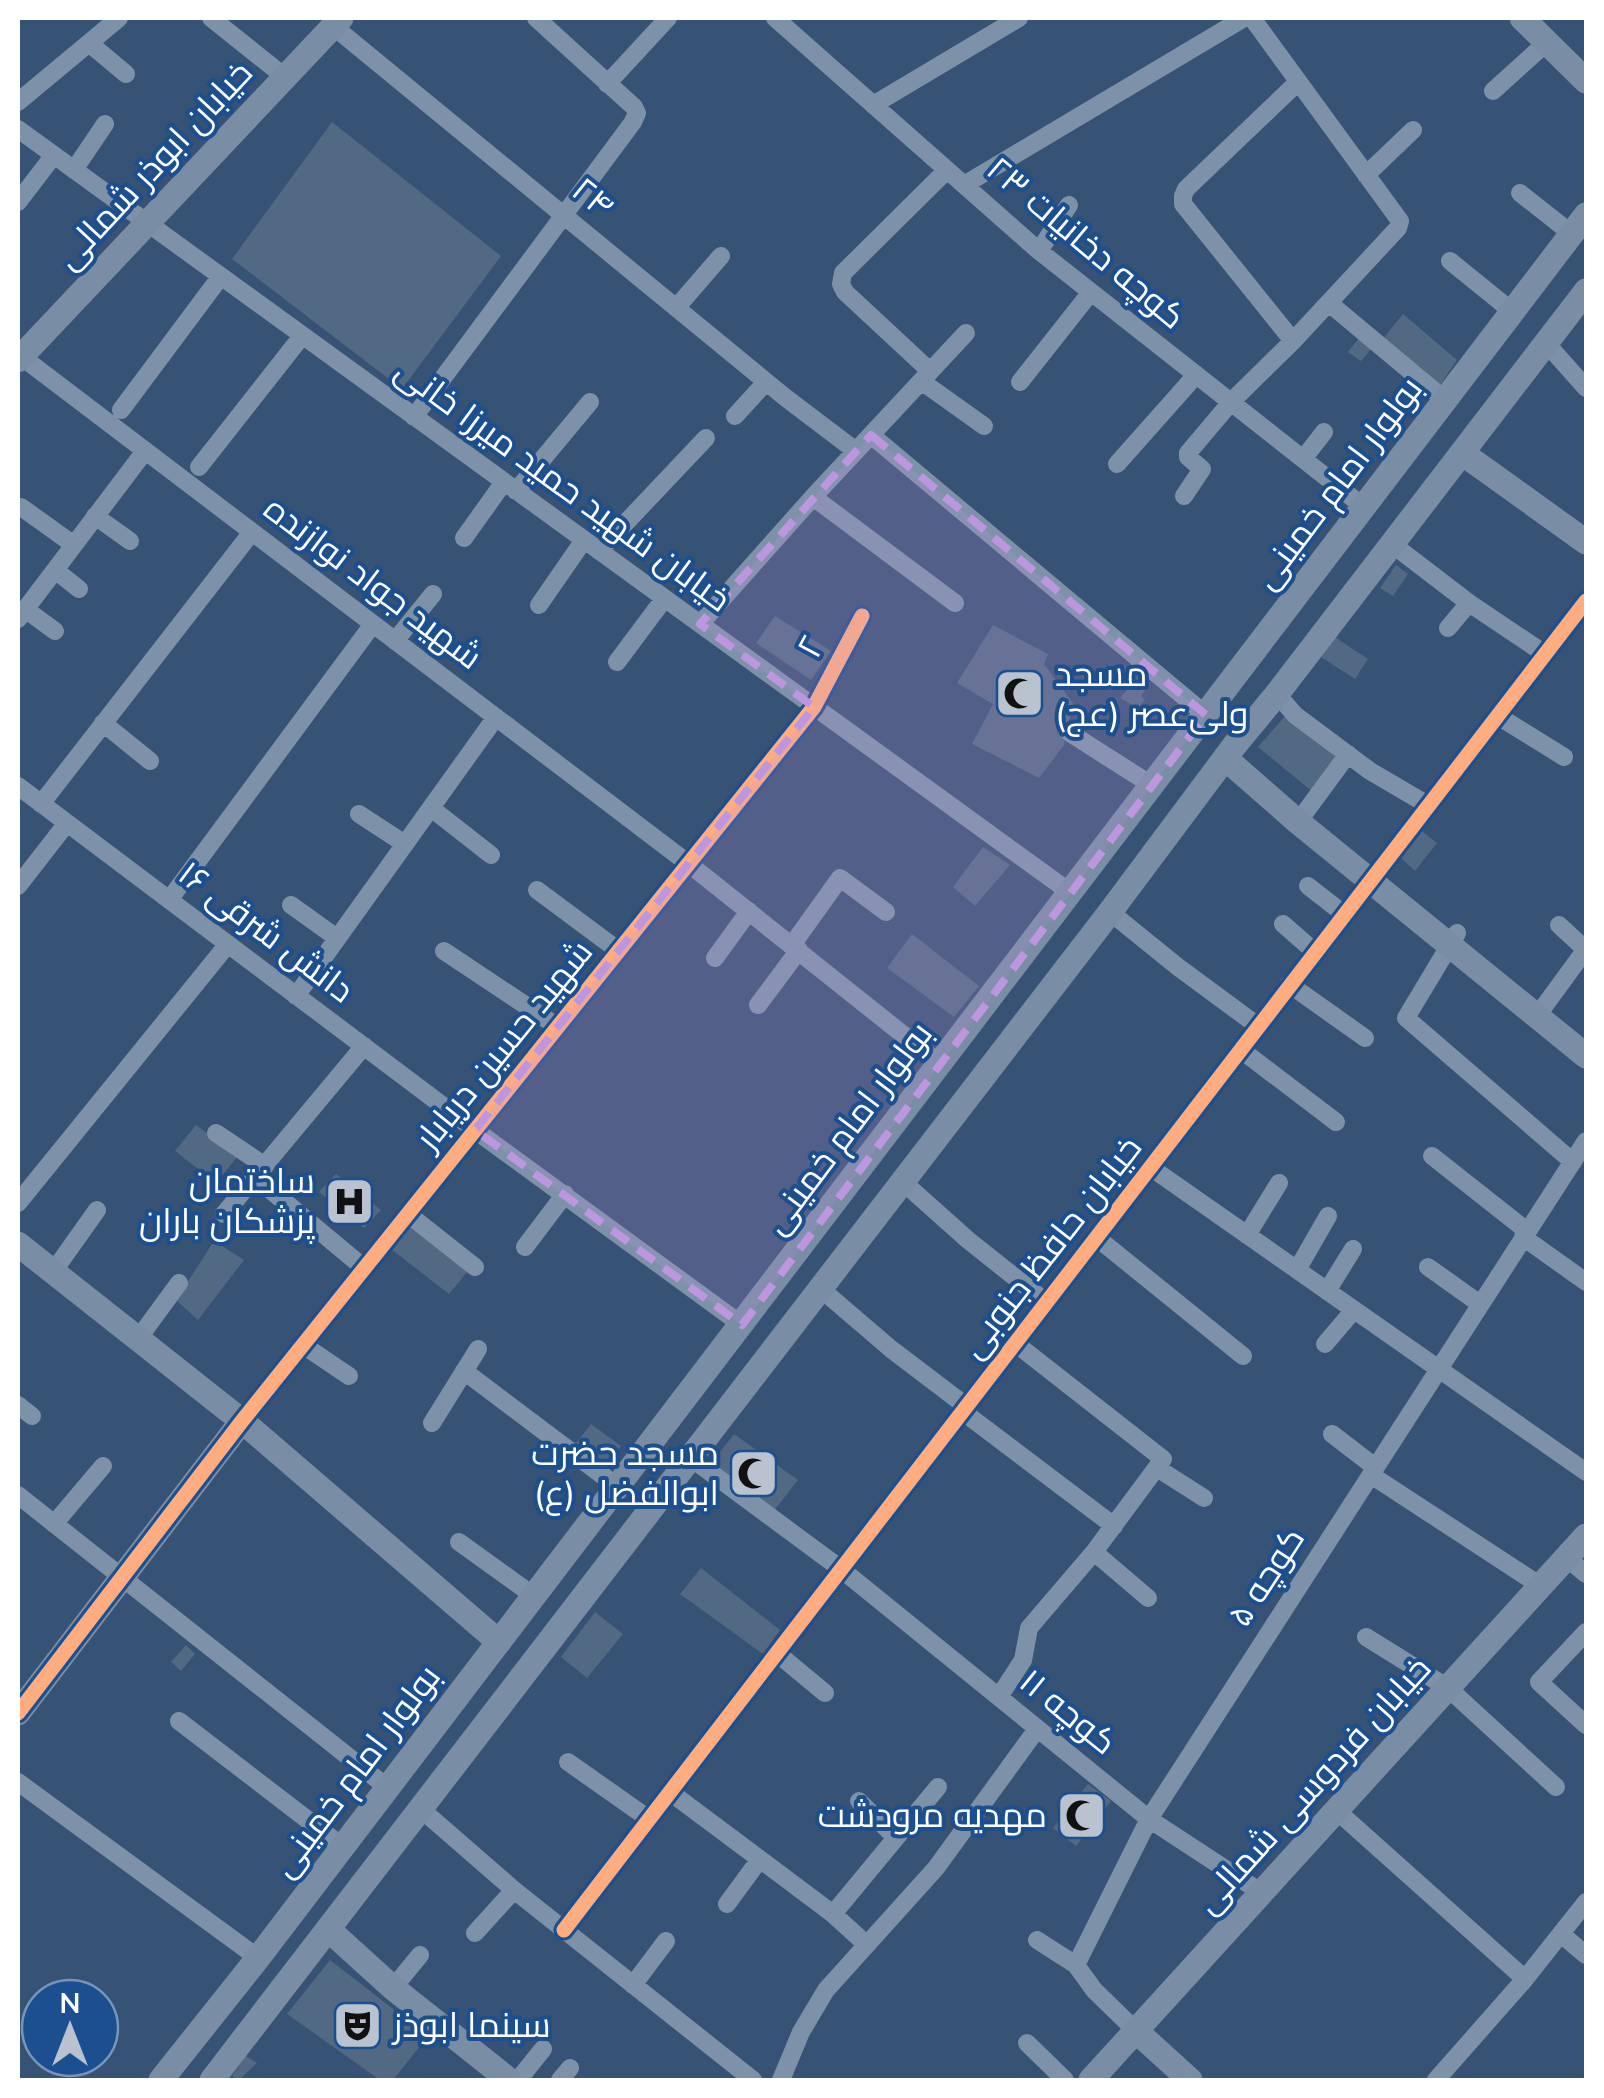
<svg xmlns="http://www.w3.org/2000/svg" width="1604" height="2098" font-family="'Nunito Sans',Cairo,sans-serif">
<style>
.building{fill:#526984}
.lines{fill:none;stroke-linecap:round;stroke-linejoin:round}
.street{stroke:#7d92a8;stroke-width:18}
.secondary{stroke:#798da4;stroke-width:25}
.cycleway-casing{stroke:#1b4f8f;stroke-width:21}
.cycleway{stroke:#ffac80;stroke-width:15}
.marked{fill:#bd96df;fill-opacity:0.2;stroke:#bd96df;stroke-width:8;stroke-dasharray:20 12;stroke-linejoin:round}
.labels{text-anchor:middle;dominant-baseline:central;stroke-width:8;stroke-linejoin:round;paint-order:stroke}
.street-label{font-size:35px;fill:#fff;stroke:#1b4f8f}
.poi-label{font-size:35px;fill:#fff;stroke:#1b4f8f;text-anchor:end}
</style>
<rect width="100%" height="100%" fill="#365274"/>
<path class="building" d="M332 122 501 256 402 389 232 259Z
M1403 314 1457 360 1438 388 1382 340Z
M1359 338 1371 349 1361 361 1348 352Z
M1396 565 1408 574 1393 596 1380 588Z
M775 616 831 651 811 680 756 643Z
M993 625 1048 654 1044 664 1075 706 1067 724 1064 745 1039 778 972 744 993 704 957 683Z
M1335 637 1368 659 1355 679 1321 657Z
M1137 678 1149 686 1141 696 1145 699 1139 709 1120 698Z
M1286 715 1341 756 1314 793 1258 747Z
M1422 831 1437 843 1415 871 1401 858Z
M983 847 1010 865 975 906 953 887Z
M912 934 979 986 954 1017 887 968Z
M196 1125 238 1156 216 1183 175 1151Z
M336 1174 381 1210 364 1228 319 1192Z
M415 1219 473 1265 449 1294 391 1249Z
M214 1241 244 1260 198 1320 176 1300Z
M591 1424 621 1446 606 1466 576 1443Z
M734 1434 798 1480 773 1512 709 1466Z
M701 1568 780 1630 763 1654 680 1594Z
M595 1612 623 1634 587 1678 561 1657Z
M186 1645 195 1654 181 1671 171 1662Z
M1088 1784 1111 1801 1076 1846 1053 1828Z
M330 1960 428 2036 393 2080H380L287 2014Z
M246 2056 257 2063 239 2080 232 2076Z"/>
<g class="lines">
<path class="street" d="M211 18 285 77
M775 18 1039 251 1364 507
M1252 18 1400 221 1398 228 1293 341
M333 26 786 398 856 451
M89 43 126 74
M607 84 668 18
M1493 91 1546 43
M18 102 119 18
M873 105 1019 18
M18 129 1071 893
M74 170 105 124
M1366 175 1413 130
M964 185 1244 18
M1520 193 1572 234
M18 202 54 155
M1039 251 1069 205
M1450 261 1513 312
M1329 303 1445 400
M676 308 721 256
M1546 343 1586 388
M18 354 689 864 940 1064
M930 371 845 292 841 284 843 273 947 170
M921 381 984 426
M1020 382 1091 292
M121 410 221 276
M735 416 766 382
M414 417 633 122 637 113 634 107 536 18
M871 435 1206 715
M1303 459 1324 432
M1117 464 1196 375
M199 467 302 336
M516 491 590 402
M1184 496 1202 469 1188 457V453L1231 402 1293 341 1183 204V196L1186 189 1298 82
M813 497 955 603
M21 507 74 545
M95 516 130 541
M464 538 504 482
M1392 544 1469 603 1545 654
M599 551 706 438
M55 570 79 589
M539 605 584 540
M25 609 55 631
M18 619 145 451
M700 624 813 497 966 333
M1448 628 1469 603
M395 641 433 594
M617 662 664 599
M1277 694 1295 715 1370 771 1428 805
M1498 716 1564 757
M103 723 150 761
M1070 733 1153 786
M18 786 475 1130 742 1325
M41 804 252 532
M431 808 491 855
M359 814 405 844
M1298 822 1348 754
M18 886 67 823
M1308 886 1344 914
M537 890 619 951
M169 900 373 624
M291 905 337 938
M1110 912 1178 967 1258 1026
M1283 924 1315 952
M1559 925 1586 950
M1457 933 1406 1018 1573 1162
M792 945 840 878 886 912
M444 951 558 1027
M715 958 749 911
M1289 984 1365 1038
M296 996 496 717
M758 1005 799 950
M1537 1016 1586 949
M1240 1049 1336 1122
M216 1133 265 1166
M1432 1156 1527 1231
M1150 1167 1586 1472
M255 1177 364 1268
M903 1182 968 1240 1046 1302
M18 1203 228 944
M224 1214 364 1046
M408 1214 475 1267
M1247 1235 1279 1183
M1096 1237 1243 1356
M1523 1237 1586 1282
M525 1247 565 1194
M1428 1267 1480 1304
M1297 1270 1328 1216
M53 1272 97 1210
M821 1289 891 1349 966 1406
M1327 1291 1353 1249
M138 1339 179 1283
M1325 1344 1354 1310
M303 1345 349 1376
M464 1371 618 1487
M18 1405 32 1416
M962 1411 1114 1526
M242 1421 814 707 862 616
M432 1423 478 1349
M1332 1434 1375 1467
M691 1458 841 1569 1149 1819 1262 1893
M1157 1468 1204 1498
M1371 1475 1541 1586
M18 1495 388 1788
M54 1524 103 1466
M459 1542 534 1596
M1094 1552 1148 1598
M1567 1558 1586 1574
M1586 1632 1539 1682 1586 1725
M1366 1637 1448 1688 1556 1787
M778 1654 825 1693
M999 1697 1023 1660 1029 1628 1094 1552 1163 1459 1015 1343
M179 1721 343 1847
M568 1762 649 1819
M18 1782 258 1958
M670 1792 833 1914 867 1945
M859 1801 896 1838
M422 1810 514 1890 753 2080
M1336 1810 1525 1979
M727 1904 760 1859
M833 1914 938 1787
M564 1930C905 1487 1244 1042 1586 601
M475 1933 514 1890
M1561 1934 1586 1955
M1037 1940 1076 1965 1094 1990 1136 2031
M1076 1965 1149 1819 1586 1141
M633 1985 666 1941
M393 1988 420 1955
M1027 2043 1065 2080
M518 2080 543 2049
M560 2080 570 2068
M781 2080 801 2032 826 1990 936 1868 1037 1729
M1436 2080 1525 1979 1586 1902"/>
<path class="secondary" d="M1522 18 1586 81
M18 360 341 18
M1462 453 1586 542
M1225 758 1298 822 1586 1056
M18 1244 242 1421 499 1642
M18 1713 242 1421
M329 1930 393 1988 509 2080
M1136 2031 1190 2080
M161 2080 258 1958 1586 215
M212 2080 1110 912 1234 746 1277 694 1586 291
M1091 2080 1586 1536"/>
<defs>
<path id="cycleway" d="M18 1713 242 1421 814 707 862 616
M564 1930C905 1487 1244 1042 1586 601"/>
</defs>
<use href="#cycleway" class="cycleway-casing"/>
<use href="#cycleway" class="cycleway"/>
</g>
<path class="marked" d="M871 435 1206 715 742 1325 475 1130 814 707 700 624Z"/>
<defs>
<symbol id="mosque-square" viewBox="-11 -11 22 22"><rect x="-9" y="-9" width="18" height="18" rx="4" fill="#b9c2ce" stroke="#1b4f8f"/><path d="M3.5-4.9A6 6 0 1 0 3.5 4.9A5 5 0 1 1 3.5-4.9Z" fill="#111"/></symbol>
<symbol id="hospital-square" viewBox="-11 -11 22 22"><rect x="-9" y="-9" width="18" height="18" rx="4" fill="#b9c2ce" stroke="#1b4f8f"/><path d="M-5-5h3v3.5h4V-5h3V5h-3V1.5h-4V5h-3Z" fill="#111"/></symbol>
<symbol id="theatre-square" viewBox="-11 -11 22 22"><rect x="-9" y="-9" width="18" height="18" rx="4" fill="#b9c2ce" stroke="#1b4f8f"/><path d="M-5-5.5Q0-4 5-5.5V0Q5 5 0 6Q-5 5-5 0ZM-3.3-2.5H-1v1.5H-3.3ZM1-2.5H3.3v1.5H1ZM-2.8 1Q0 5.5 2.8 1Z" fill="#111"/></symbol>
</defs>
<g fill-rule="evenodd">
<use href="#mosque-square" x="992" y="666" width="55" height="55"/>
<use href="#hospital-square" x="322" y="1174" width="55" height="55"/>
<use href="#mosque-square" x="726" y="1446" width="55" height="55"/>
<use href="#mosque-square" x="1054" y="1788" width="55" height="55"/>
<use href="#theatre-square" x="330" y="1998" width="55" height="55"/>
</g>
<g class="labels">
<g class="street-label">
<text transform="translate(154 165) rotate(-47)">خیابان ابوذر شمالی</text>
<text transform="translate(593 198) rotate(39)">۲۴</text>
<text transform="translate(1086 243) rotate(40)">کوچه دخانیات ۲۳</text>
<text transform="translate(1338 483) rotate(-53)">بولوار امام خمینی</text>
<text transform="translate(563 485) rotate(36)">خیابان شهید حمید میرزا خانی</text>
<text transform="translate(373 583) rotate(37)">شهید جواد نوازنده</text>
<text transform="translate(811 647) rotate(-62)">۲</text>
<text transform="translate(266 932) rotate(37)">دانش شرقی ۱۶</text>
<text transform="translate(504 1045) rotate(-51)">شهید حسین دریابار</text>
<text transform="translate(848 1128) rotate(-53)">بولوار امام خمینی</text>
<text transform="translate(1051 1247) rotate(-52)">خیابان حافظ جنوبی</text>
<text transform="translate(1266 1577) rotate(-57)">کوچه ۵</text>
<text transform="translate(1068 1712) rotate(39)">کوچه ۱۱</text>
<text transform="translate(356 1771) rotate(-53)">بولوار امام خمینی</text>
<text transform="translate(1313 1785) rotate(-48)">خیابان فردوسی شمالی</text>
</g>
<g class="poi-label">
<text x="1055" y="674" text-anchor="start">مسجد<tspan x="1055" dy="40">ولی‌عصر (عج)</tspan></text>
<text x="315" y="1181">ساختمان<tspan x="315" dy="40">پزشکان باران</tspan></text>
<text x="719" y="1453">مسجد حضرت<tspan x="719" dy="40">ابوالفضل (ع)</tspan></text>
<text x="1047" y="1815">مهدیه مرودشت</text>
<text x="393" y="2025" text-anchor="start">سینما ابوذز</text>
</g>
</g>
<rect width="1604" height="2098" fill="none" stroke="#ffffff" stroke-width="40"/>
<g transform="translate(70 2028)"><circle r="48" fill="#1b4f8f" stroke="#7695bc" stroke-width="2.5"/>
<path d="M0-8L18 38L0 25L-18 38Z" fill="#b9c2ce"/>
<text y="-15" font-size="28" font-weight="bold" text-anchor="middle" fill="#ffffff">N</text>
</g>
</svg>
